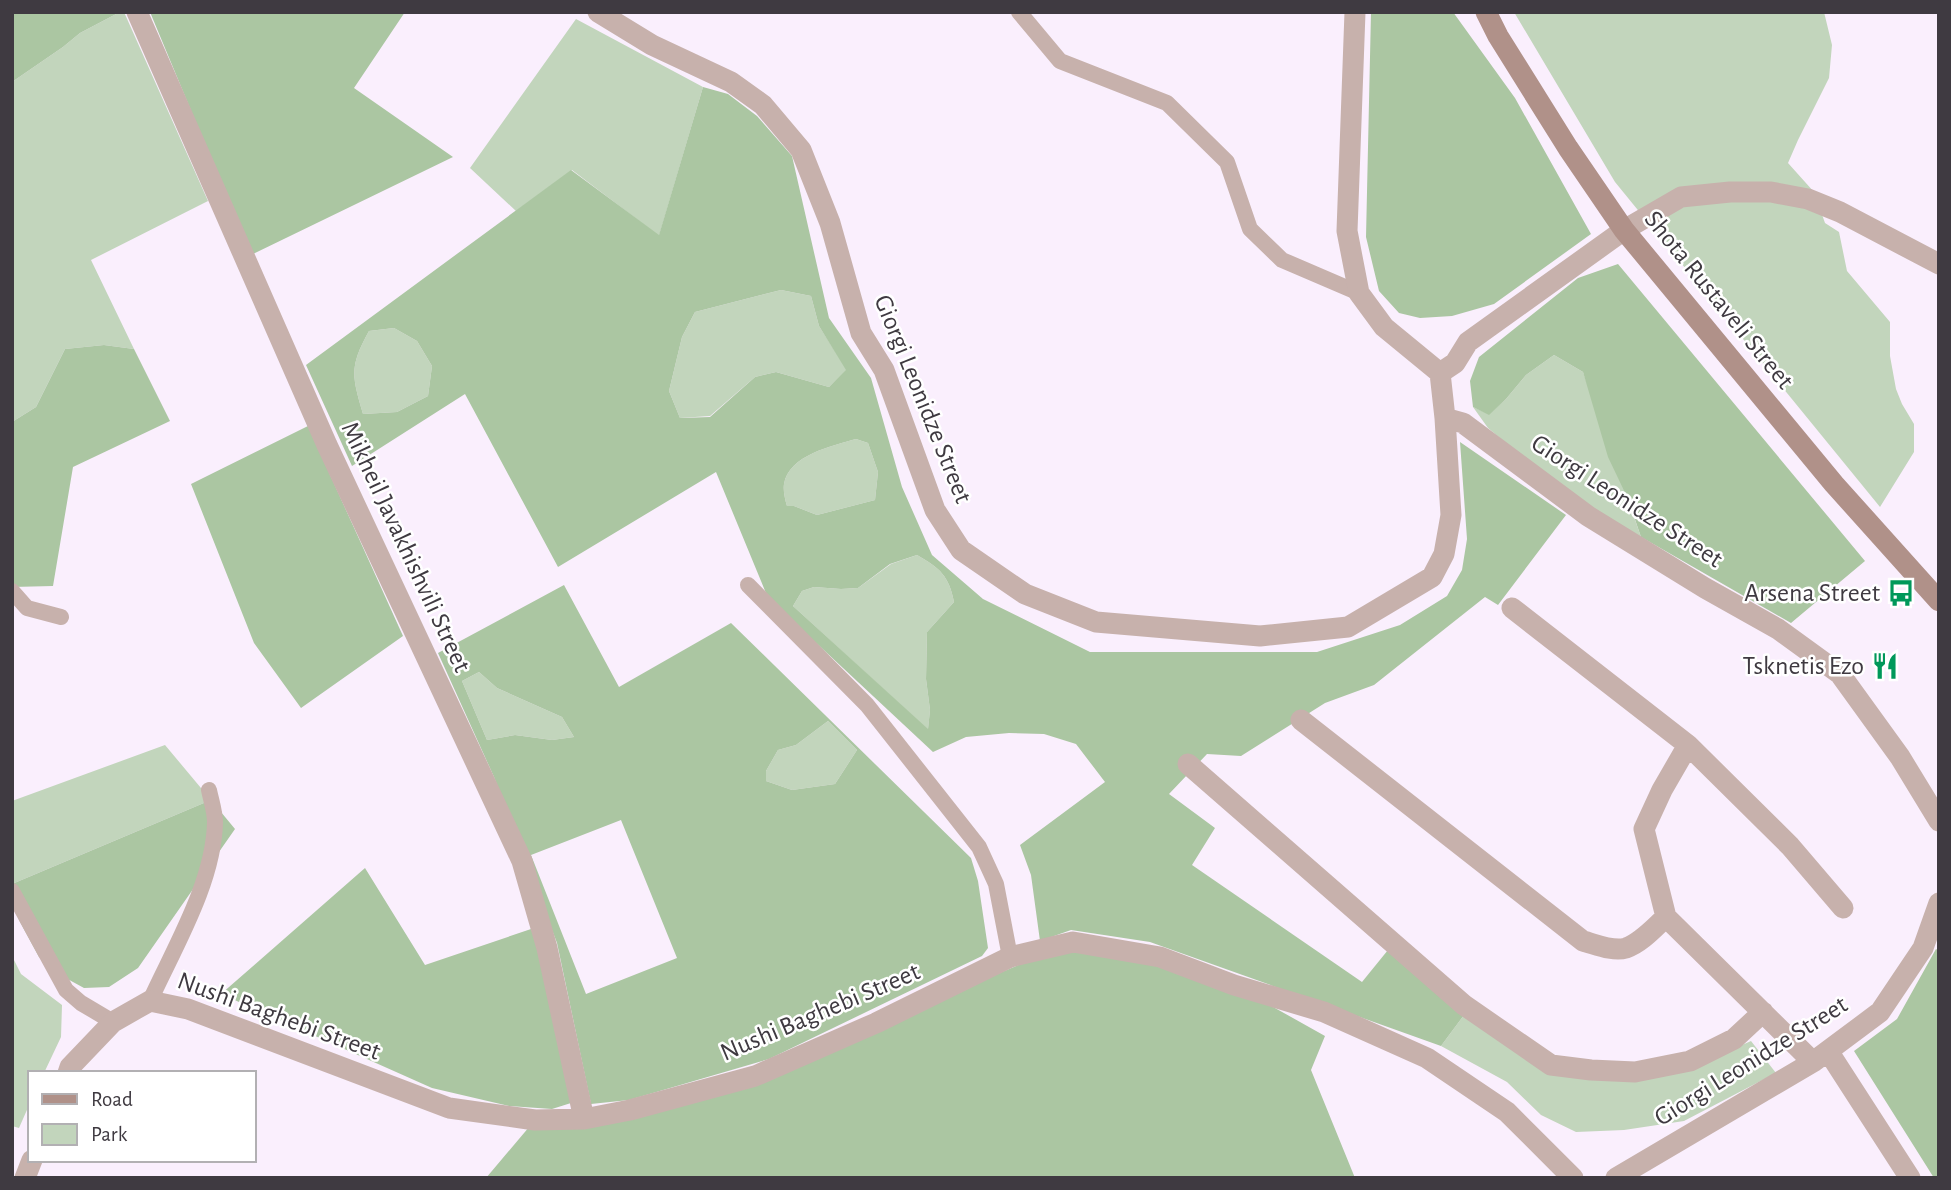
<svg xmlns="http://www.w3.org/2000/svg" width="1951" height="1190" font-family="'Alegreya Sans',sans-serif">
<style>
.green{fill:#c2d5bc}
.forest{fill:#abc6a2;fill-rule:evenodd}
.lines{fill:none;stroke-linecap:round;stroke-linejoin:round}
.service{stroke:#c7b1ac;stroke-width:16}
.minor{stroke:#c7b1ac;stroke-width:21}
.secondary{stroke:#b09189;stroke-width:21}
.labels{text-anchor:middle;dominant-baseline:central;stroke-width:5;stroke-linejoin:round;paint-order:stroke}
.street-label{font-size:26px;fill:#3f3a41;stroke:#fff}
.poi-label{font-size:26px;fill:#3f3a41;stroke:#fff;text-anchor:end}
</style>
<rect width="100%" height="100%" fill="#faeffd"/>
<path class="green" d="M120 12H124L208 201 91 260 134 349 104 345 65 349 36 407 12 422V82L63 47 80 33Z
M1514 12H1824L1832 45 1829 78 1798 140 1788 163 1814 192 1825 223 1839 232 1847 271 1890 322V356L1896 389 1902 404 1914 424V452L1880 507 1615 182Z
M576 19 703 87 659 236 572 170 516 211 470 168Z
M781 290 811 296 819 326 847 370 829 387 776 372 755 377 710 416 680 418 669 391 682 337 695 312Z
M394 328 417 341 432 366 428 396 397 412 363 414C352 376 349 367 369 331Z
M1554 355 1583 372 1641 537 1594 511 1530 463 1488 428 1473 407 1489 414 1506 399 1526 375Z
M856 439 868 443 878 472 875 500 817 515 794 506H787C785 499 783 491 784 484 789 455 832 446 856 439Z
M917 555C940 568 949 576 954 602L927 632 926 679 930 710 928 730 793 606 802 591 814 587 841 589 858 588 891 564Z
M479 672 497 688 562 717 574 737 552 740 515 735 487 740 462 681Z
M828 721 857 750 835 784 792 790 766 781V771L778 750 796 745Z
M165 745 211 800 12 884V801Z
M12 956 21 974 62 1005 61 1037 44 1073H30V1103L19 1128 12 1126Z
M1467 1011 1554 1073 1693 1067 1751 1041 1776 1073 1684 1121 1624 1130 1576 1132 1541 1115 1507 1082 1441 1046Z"/>
<path class="forest" d="M12 12H120L80 33 63 47 12 82Z
M150 12H405L354 88 453 157 251 255Z
M1371 12H1453L1515 98 1591 234 1494 304 1452 316 1420 318 1399 313 1379 291 1366 237Z
M703 87 728 94 757 116 792 156 829 318 871 378 902 487 932 555 983 599 1090 652H1317L1400 625 1447 596 1462 570 1467 539 1460 442 1566 515 1498 605 1485 597 1374 685 1325 703 1241 756 1207 754 1169 794 1215 828 1192 865 1362 982 1388 950 1467 1011 1441 1046 1150 942 1071 930 1040 941 1031 875 1020 845 1105 782 1076 744 1044 734 1009 733 966 737 933 752 768 598 716 472 558 567 465 394 352 466 306 365 571 170 659 235ZM781 290 811 296 819 326 846 370 829 387 776 372 755 377 710 417 680 418 669 391 682 337 695 312ZM394 328 417 341 432 366 428 396 397 412 363 414C352 376 349 367 369 331ZM856 439 868 443 878 472 875 500 817 515 794 506H787C785 499 783 491 784 484 789 455 832 446 856 439ZM917 555C940 568 949 576 954 602L927 632 926 679 930 710 928 729 793 606 802 591 814 587 841 589 858 588 890 564Z
M1618 264 1865 561 1791 623 1641 537 1628 499 1608 457 1583 372 1554 355 1526 375 1506 399 1489 415 1473 407 1470 381 1479 357 1578 278Z
M104 345 134 349 170 421 73 467 53 586 12 587V422L36 407 65 349Z
M308 426 403 636 301 708 254 643 191 484Z
M564 585 619 687 731 623 971 858 978 881 988 948 982 956 769 1059 629 1100 591 1104 557 943 494 777 438 653ZM479 672 497 688 562 717 574 737 552 740 515 735 487 740 462 681ZM828 721 857 750 835 784 792 790 766 781V771L778 750 796 745ZM621 820 677 958 586 994 531 855Z
M211 800 235 829 138 968 109 987 84 988 62 976 39 957 19 920 12 884Z
M365 868 425 965 531 929 539 947 571 1103 552 1109 509 1106 432 1088 221 994Z
M1073 942 1234 985 1325 1036 1311 1070 1355 1178H486L535 1120 755 1076Z
M1936 949 1939 951V1178H1934L1854 1051 1897 1019Z"/>
<g class="lines">
<path class="service" d="M1019 12 1060 61 1167 103 1227 162 1250 229 1282 260 1359 293
M748 585 867 705 979 847 996 884 1010 957
M12 591 27 608 61 617
M12 891 66 990 81 1003 113 1022
M150 1001C174 948 214 882 215 822 215 812 211 800 209 790"/>
<path class="minor" d="M137 12 327 445 522 861 547 948 584 1119
M598 12 652 45 731 82 763 105 801 150 830 223 861 333 884 370 935 510 961 550 1025 594 1096 622 1260 636 1348 627 1432 577 1444 554 1451 515 1445 418 1440 373 1384 327 1359 293 1347 231 1355 12
M1440 373 1455 363 1468 342 1624 230 1681 197 1730 192H1771L1808 199 1840 212 1939 264
M1445 418 1463 423 1588 516 1705 588 1778 629 1840 674 1900 757 1939 821
M1512 608 1688 745 1790 846 1843 908
M1301 720 1583 941C1595 944 1613 952 1626 948 1641 943 1655 927 1666 917
M1688 745 1662 790 1644 829 1666 917 1813 1062
M1188 764 1464 1005 1551 1065 1591 1070 1635 1072 1690 1061 1734 1039 1763 1012
M1828 1051 1910 1178
M68 1073 70 1067 113 1022 150 1001 188 1009 449 1108 535 1120 584 1119 630 1110 755 1076 876 1023 1010 957 1073 942 1160 957 1234 985 1324 1012 1427 1058 1507 1112 1573 1178
M25 1178 32 1160
M1616 1178 1813 1062 1880 1012 1923 948 1939 903"/>
<path class="secondary" d="M1486 12 1498 36 1568 148 1624 230 1834 484 1939 601"/>
</g>
<defs>
<symbol id="bus-bare" viewBox="-9 -9 18 18"><path d="M-5-6H5V4H4V6H2V4H-2V6H-4V4H-5ZM-3.5-4V0h7V-4ZM-3.5 1.2v1.5H-2V1.2ZM2 1.2v1.5H3.5V1.2Z" fill="#00985a" stroke="#fff" stroke-width="2.5" paint-order="stroke"/></symbol>
<symbol id="restaurant-bare" viewBox="-9 -9 18 18"><path d="M-5-6h1v4h1v-4h1v4h1v-4h1v5L-1.5 .5V6h-2V.5L-5-1ZM5-6V6H3V1.5H1.5Q1.5-4 5-6Z" fill="#00985a" stroke="#fff" stroke-width="2.5" paint-order="stroke"/></symbol>
</defs>
<g fill-rule="evenodd">
<use href="#bus-bare" x="1882" y="574" width="38" height="38"/>
<use href="#restaurant-bare" x="1866" y="647" width="38" height="38"/>
</g>
<g class="labels">
<g class="street-label">
<text transform="translate(1719 300) rotate(51)">Shota Rustaveli Street</text>
<text transform="translate(923 399) rotate(68)">Giorgi Leonidze Street</text>
<text transform="translate(1627 501) rotate(33)">Giorgi Leonidze Street</text>
<text transform="translate(406 547) rotate(65)">Mikheil Javakhishvili Street</text>
<text transform="translate(820 1012) rotate(-23)">Nushi Baghebi Street</text>
<text transform="translate(279 1016) rotate(20)">Nushi Baghebi Street</text>
<text transform="translate(1751 1061) rotate(-32)">Giorgi Leonidze Street</text>
</g>
<g class="poi-label">
<text x="1880" y="593">Arsena Street</text>
<text x="1864" y="666">Tsknetis Ezo</text>
</g>
</g>
<rect width="1951" height="1190" fill="none" stroke="#3f3a41" stroke-width="28"/>
<rect x="28" y="1071" width="228" height="91" fill="#ffffff" stroke="#b2b0b3" stroke-width="2"/>
<rect x="42" y="1094" width="35" height="10" fill="#b09189" stroke="#b2b0b3" stroke-width="2"/>
<text x="91" y="1106" font-size="21" fill="#3f3a41">Road</text>
<rect x="42" y="1124" width="35" height="21" fill="#c2d5bc" stroke="#b2b0b3" stroke-width="2"/>
<text x="91" y="1141" font-size="21" fill="#3f3a41">Park</text>
</svg>
